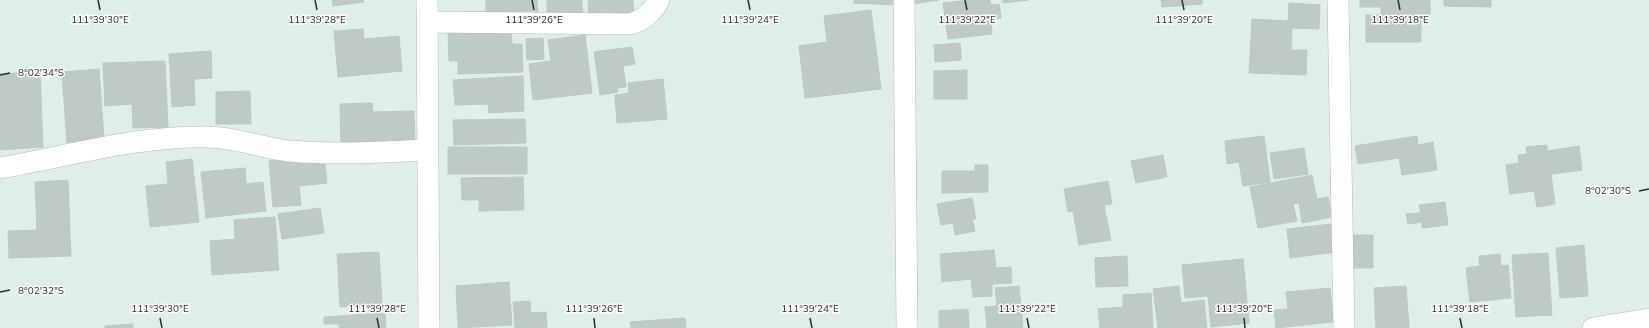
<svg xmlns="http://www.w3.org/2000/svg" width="1649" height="328" font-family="'Nunito Sans',sans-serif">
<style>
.building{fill:#bfcac8;stroke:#b9c9c8}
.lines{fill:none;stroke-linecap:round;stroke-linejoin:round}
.minor-casing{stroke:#c0b3b3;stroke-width:22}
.minor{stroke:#fff;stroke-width:21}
.ticks{fill:none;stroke:#2d2d2d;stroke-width:1.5}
.ticks-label{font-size:10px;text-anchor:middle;fill:#2d2d2d;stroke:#fff;stroke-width:3;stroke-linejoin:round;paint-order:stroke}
</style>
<rect width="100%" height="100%" fill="#dfeeeb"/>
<path class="building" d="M332 0H363L364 2 333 6Z
M486 0H537L538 11 486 12Z
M547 0H582L583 14 547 15Z
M588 0H633L634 14 589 17Z
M854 0H896V5L854 3Z
M911 0H939L912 4Z
M971 0H990L991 5 999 4 1001 18 991 20 992 34 948 39 943 3Z
M1003 0H1028L1003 3Z
M1161 0H1202V4L1162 7Z
M1360 0H1430V15H1421V42H1366V15H1381V7H1360Z
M1444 0H1491V7L1444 6Z
M1289 3 1320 5 1319 29 1292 28 1291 50H1307L1306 75 1249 73 1252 19 1288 21Z
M871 10 881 89 805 98 799 46 827 42 824 16Z
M511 27 512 44H522L523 72 458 74V61H449L448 29Z
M363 29 364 39 399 36 402 71 338 77 334 31Z
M585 35 592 93 533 100 529 64 551 61 548 40Z
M543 38 544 59 527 60 526 39Z
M960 43 961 60 935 62 934 45Z
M632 47 635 64 623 66 626 87 617 88 618 92 600 95 594 52Z
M211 51 212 78 194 79 195 105 172 107 169 54Z
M165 61 168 127 133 128 132 104 105 106 103 63Z
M99 69 104 140 67 143 62 72Z
M967 70V99H934V71Z
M40 72 43 147 0 150V74Z
M523 76 524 111 489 113 488 104 455 105 453 80Z
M663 79 667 119 617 123 615 95 629 93 628 83Z
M250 91 251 124H216V92Z
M372 103 373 112 414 111 415 145 341 148 340 104Z
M525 119 526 143 454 145 453 120Z
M1264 136 1270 182 1243 186 1239 162 1227 164 1225 141Z
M1417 136 1418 145 1433 142 1437 170 1402 175 1399 158 1358 164 1355 146Z
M1547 145V151L1579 146 1582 170 1551 174 1555 204 1537 207 1534 191 1510 194 1506 165 1519 163 1518 155 1527 154 1526 147Z
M448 147H527V174H448Z
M1304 148 1308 174 1274 179 1270 153Z
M1163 155 1167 177 1136 183 1131 161Z
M324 156 327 183 299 186 301 205 273 207 269 161Z
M192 159 199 222 150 227 146 186 168 184 166 162Z
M975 165H988V192L942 193V171H975Z
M245 168 246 184 263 182 266 211 206 218 201 172Z
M1312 175 1317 199 1328 197 1332 217 1302 223 1299 203 1293 204 1297 221 1258 228 1250 187Z
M523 177 524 210 479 211V200H462L461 178Z
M68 180 71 256 9 258 8 231 37 230 35 182Z
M1108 181 1112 204 1104 205 1111 240 1079 245 1073 211 1068 212 1064 189Z
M972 198 976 219H972L975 231 955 235 953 223 941 225 937 204Z
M1445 202 1448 225 1422 228V222L1408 224 1406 214 1421 213 1419 205Z
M320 208 324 233 282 239 278 214Z
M275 217 279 270 212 275 210 241 235 239 234 220Z
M1331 224 1335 252 1290 258 1287 229Z
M1353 235H1373V268H1353Z
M1584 245 1588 296 1560 298 1556 248Z
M994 250 996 268 1011 267 1012 283 992 284V296L973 297 971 279 942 282 940 254Z
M379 252 382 305 340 307 337 254Z
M1548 253 1552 315 1516 317 1512 255Z
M1500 254 1501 266 1508 265 1511 298 1470 302 1466 268 1480 266 1479 256Z
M1127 256 1128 286 1096 287 1095 258Z
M1243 259 1249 323 1211 327 1208 296 1185 298 1182 265Z
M509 282 512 325 458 328 456 286Z
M1019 286 1023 328H987L985 307 997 306 995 288Z
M1179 286 1181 303 1204 300 1207 328H1158L1153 289Z
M1406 286 1409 328H1376L1374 288Z
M1330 288 1333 322 1276 328 1274 310 1288 309 1286 292Z
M1151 293 1153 328H1100L1098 309 1123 307V295Z
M530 301 531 313 546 312 547 328H515L513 302Z
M968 309 969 328H939V311Z
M385 313 386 328H339V324H324V317Z
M685 318 686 328H631L630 322Z
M133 324V328H105V326Z"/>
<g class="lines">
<defs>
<path id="minor" d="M427 0 429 328
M904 0 907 328
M1338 0 1344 328
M427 22 630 24C644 20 652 13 659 0
M0 168C69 156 136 136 206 137 236 137 261 148 289 151 336 155 382 152 428 150
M1593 328 1649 319"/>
</defs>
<use href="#minor" class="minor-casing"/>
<use href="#minor" class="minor"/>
</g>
<path class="ticks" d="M98 0 100 10M315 0 317 10M532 0 534 10M748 0 750 10M965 0 967 10M1182 0 1184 10M1398 0 1400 10M0 75 10 73M1639 191 1649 189M0 292 10 290M160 318 162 328M377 318 379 328M594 318 595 328M810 318 812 328M1027 318 1029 328M1244 318 1245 328M1460 318 1462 328"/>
<g class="ticks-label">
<text x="100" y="23">111°39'30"E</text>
<text x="317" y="23">111°39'28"E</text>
<text x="534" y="23">111°39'26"E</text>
<text x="750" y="23">111°39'24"E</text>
<text x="967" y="23">111°39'22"E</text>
<text x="1184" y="23">111°39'20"E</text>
<text x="1400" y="23">111°39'18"E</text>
<text x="41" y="76">8°02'34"S</text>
<text x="1608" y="194">8°02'30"S</text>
<text x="41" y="294">8°02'32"S</text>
<text x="160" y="312">111°39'30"E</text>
<text x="377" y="312">111°39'28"E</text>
<text x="594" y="312">111°39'26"E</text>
<text x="810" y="312">111°39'24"E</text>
<text x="1027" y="312">111°39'22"E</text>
<text x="1244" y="312">111°39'20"E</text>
<text x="1460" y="312">111°39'18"E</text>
</g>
</svg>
